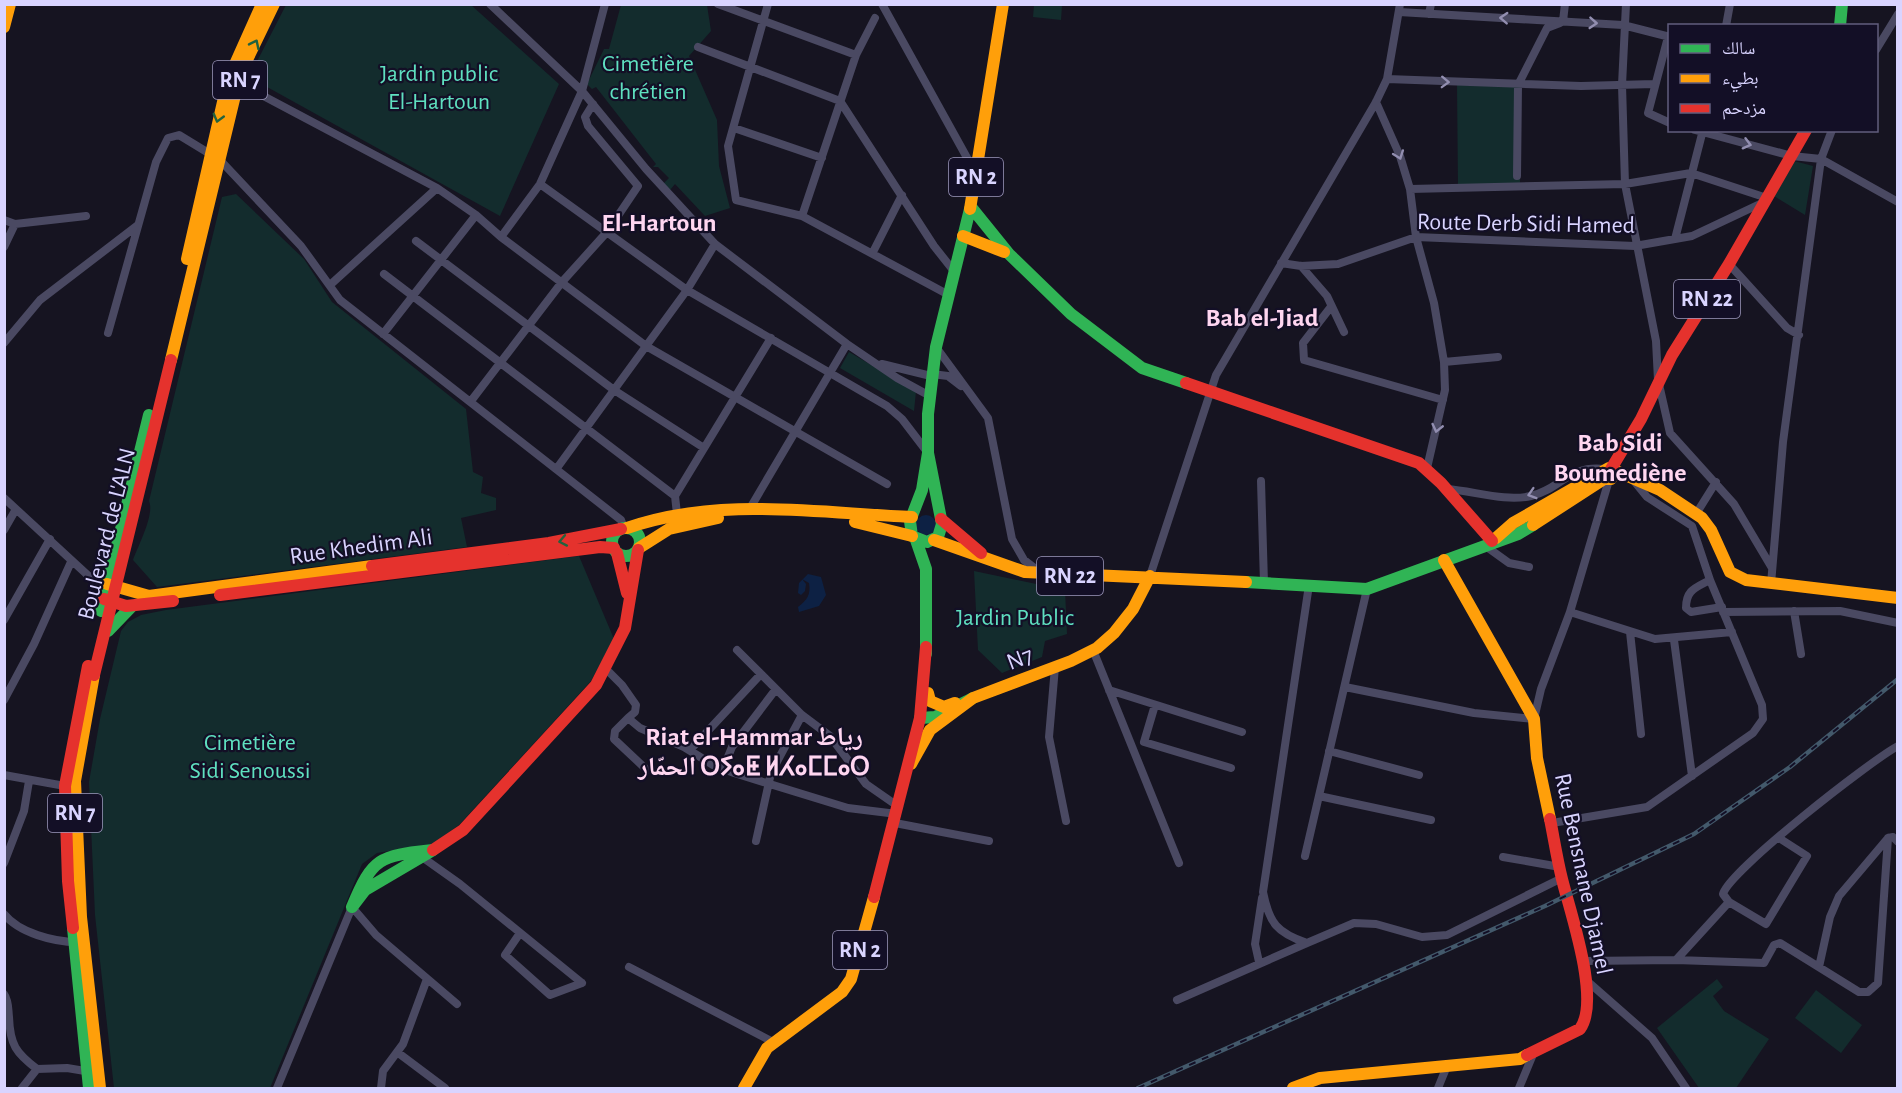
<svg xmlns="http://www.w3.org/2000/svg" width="1902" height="1093" font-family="'Alegreya Sans','Noto Naskh Arabic','Noto Sans Tifinagh',sans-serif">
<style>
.green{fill:#132c2d}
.water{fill:#0d2144}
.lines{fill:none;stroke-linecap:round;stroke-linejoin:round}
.street{stroke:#4a4962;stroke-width:8}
.fast{stroke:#30b455;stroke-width:12}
.slow{stroke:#ff9f0a;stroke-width:12}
.jam{stroke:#e5322d;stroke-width:12}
.rail-casing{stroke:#43596b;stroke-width:4.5}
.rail{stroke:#130f26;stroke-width:2;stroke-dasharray:7;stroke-linecap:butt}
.oneway{stroke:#928eb0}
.oneway2{stroke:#22623e}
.labels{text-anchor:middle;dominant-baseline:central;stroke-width:4.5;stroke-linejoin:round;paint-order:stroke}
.shield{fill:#130f26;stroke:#9e99be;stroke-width:1.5}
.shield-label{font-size:22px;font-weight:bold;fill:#d9d4ff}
.park-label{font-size:24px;fill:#5fe0c0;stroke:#130f26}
.street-label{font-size:24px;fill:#d9d4ff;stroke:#130f26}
.neighbourhood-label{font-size:26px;font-weight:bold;fill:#ffd6f0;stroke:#130f26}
</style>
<rect width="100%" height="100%" fill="#161421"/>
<path class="green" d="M471 5 559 84 500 216 249 77 286 5Z
M621 5H707L711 31 689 56 717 120 719 166 730 208 705 216 675 184 670 190 663 184 669 178 658 167H653L656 164 596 87 592 89 587 84 604 49H609Z
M1034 5H1062L1061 20 1033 17Z
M1457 85 1521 86 1520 187H1458Z
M1794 161 1813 166 1805 215 1774 196Z
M236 194 304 259 332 302 466 409 473 472 483 477 481 493 496 498V510L461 518 467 547 157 587 133 560C138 546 155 514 149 501L222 197Z
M849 352 916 391 914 411 840 368Z
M579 556 614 639 591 681 459 825 433 844 377 853 362 864 270 1088H114L95 915 89 782 100 719 121 631 128 622 141 615 166 610Z
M974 571 1065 590 1067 634 1045 641 1042 657 1002 673 978 650Z
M1717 979 1723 987 1713 996 1724 1011 1769 1039 1736 1088H1699L1657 1028Z
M1816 990 1862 1025 1841 1053 1795 1018Z"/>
<path class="water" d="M916 525a10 10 0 1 1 20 0a10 10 0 1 1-20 0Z
M808 574 821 577 826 595 819 606 799 612 798 607C807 600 811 595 809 583L802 579 806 584 805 591 801 595 798 593 799 583Z"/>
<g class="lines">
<path class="street" d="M490 4 582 91 646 169 715 244 847 344 897 378 930 396
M718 4 856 55
M768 4 728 146 736 200 802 216 947 294
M882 4 976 174
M1626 4 1622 85 1625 184 1656 341 1658 380 1670 433 1734 504 1772 568
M1399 12 1623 25 1670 37
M1429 14 1431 4
M1563 21 1565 4
M1726 26 1730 4
M1668 37 1648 113 1670 123
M698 47 840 101 934 246 953 270
M1876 50 1898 14
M1387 79 1581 86 1654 84
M239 83 437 188 476 215 501 237 646 346 887 484
M1376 102 1400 156 1410 189 1416 237 1434 303 1444 362 1445 390 1427 468
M734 128 822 158
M1695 130 1792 156 1821 159 1898 202
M1517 176 1518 85 1547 28 1560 23
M540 184 687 290 887 406 902 419 928 453
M1410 189 1625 184 1691 173 1767 198
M802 216 856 55 875 18
M4 220 15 224 86 216
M501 237 540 184 582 91 605 4
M1675 239 1703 130
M416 241 614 390 704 448
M4 247 15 224
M873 252 902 195
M1281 263 1301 266 1338 264 1416 237 1635 246 1692 236 1762 203
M1729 264 1787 328 1799 335
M1301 266 1327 296 1344 332
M384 274 675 496
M330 285 437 188
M1330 308 1303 343 1304 360 1443 400
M108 333 156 162 168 138 179 135 220 160 301 246 340 300 621 520 624 528
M383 334 476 215
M4 343 40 300 138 225
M936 347 988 418 1012 539 1024 560 1041 573
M1444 362 1498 357
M882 364 931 376
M932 374 948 376 961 386
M471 401 562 282 607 232 638 186 588 126 585 117 593 104
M557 468 687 290 715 244
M1261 481 1264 583
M1447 489C1474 491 1505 502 1531 496 1561 489 1568 465 1604 469
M4 498 106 592
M749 510 847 344
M677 514 675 496 771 338
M1696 514 1716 482
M4 530 16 509
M1484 545 1509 563 1529 567
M1150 576 1216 375 1376 102 1387 79 1400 4
M1710 580C1695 588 1686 590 1686 608L1691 612 1722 607
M1771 584 1783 442 1821 159 1832 130
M1309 585 1263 892C1269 923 1277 933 1307 943L1354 923 1376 924 1422 937 1447 935 1562 878
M1794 611 1801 654
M1570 612 1655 639 1732 632
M1723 612 1840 611 1898 623
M4 620 50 539
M1630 632 1641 734
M1674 640 1692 776
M737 650 802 715 830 736 866 784 899 807
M1093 650 1179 863
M1055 667 1049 737 1066 821
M605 668 622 685 636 705 635 712 628 718 640 728 684 747 713 765 734 773 848 808 897 814
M1345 687 1474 713 1534 719 1541 689 1570 612 1609 480
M1109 690 1242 732
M4 700 34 644 71 562
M1155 705 1144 742 1231 768
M628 718 615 731 614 739 647 770
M690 750 761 674
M1329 751 1419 775
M723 769 732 747 776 689
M4 775 65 786
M1319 796 1431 820
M895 823 989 841
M1552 823 1647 807 1753 733 1763 719 1762 705 1710 580 1692 526 1647 497 1634 481
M756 841 771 773 802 715
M1305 856 1367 589
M422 857 460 884 582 983
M1503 857 1560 867
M4 863 24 811 29 781
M1729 902 1766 924 1807 856 1779 838
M4 914C19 933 54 942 77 942
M520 933 505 955 550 995 582 983
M1676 960 1729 902 1723 894C1729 871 1870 761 1898 746
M1583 961 1676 960 1764 963 1774 945 1780 943 1859 992H1868L1878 983 1888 838 1893 837 1898 842
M1259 962 1255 944 1262 898
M629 967 773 1042
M1819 967 1830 917 1839 896 1888 838
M1586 980 1652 1038 1686 1088
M4 994C9 1001 8 1009 9 1017 10 1045 16 1053 37 1069
M1177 1000 1307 943
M397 1052 445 1088
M22 1088 37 1069 67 1068 91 1072
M277 1088 352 907 376 935 457 1004
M381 1088 383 1071 403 1044 427 979
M1438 1088 1447 1066
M1519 1088 1534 1052"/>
<path class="fast" d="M1840 26 1842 4
M971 207 1009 254 1071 314 1142 368 1186 383
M928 453 942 524 938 537 927 542 912 536 910 521 922 490 928 453V414L936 347 970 209
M612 542a14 14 0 1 1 28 0a14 14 0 1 1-28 0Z
M916 540 926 569V654
M1246 582 1367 589 1518 534 1533 525
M101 611 149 415
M108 631 132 606
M920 718 935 717 973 698
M433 850 365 890 352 907C373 856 380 856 433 850Z
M73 928 89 1088"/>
<path class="slow" d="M4 27 10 4
M970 209 1003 4
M963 236 1004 252
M187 259 228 80 262 4
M171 360 236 91 244 66 274 4
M855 522 912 536
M1533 525 1604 479H1611L1614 472
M627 528C719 496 817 513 912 517
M1496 538 1513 523 1609 468 1660 490 1702 518 1711 530 1730 572 1746 580 1898 598
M934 540 1025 572 1246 582
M639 548 669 529 718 518
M1444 560 1534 719 1537 758 1550 819
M107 584 149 596 372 566
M94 675 75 781 81 917 100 1088
M928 693 930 701 944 707 955 703
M911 764 930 730 973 698 1071 661 1097 648 1114 633 1133 609 1150 576
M744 1088 767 1048 842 992 851 979 874 897
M1293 1088 1320 1078 1520 1059 1527 1055"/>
<path class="jam" d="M1186 383 1419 463 1441 483 1492 541
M1611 469 1641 419 1672 355 1729 264 1806 130
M941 519 981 553
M617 553 627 593
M372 566 549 543 621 529
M220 595 600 547 614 548
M104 599 126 606 173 601
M94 675 171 360
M433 850 463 830 596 685 625 628 638 550
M874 897 920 718 926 647
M73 928 68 881 65 786 88 666
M1527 1055 1580 1029C1601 1000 1570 912 1562 879 1557 859 1554 839 1550 819"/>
<defs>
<path id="rail" d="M1138 1088 1545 906 1694 834 1790 767 1898 679"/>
</defs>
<use href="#rail" class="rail-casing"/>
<use href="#rail" class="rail"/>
</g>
<defs><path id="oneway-chevron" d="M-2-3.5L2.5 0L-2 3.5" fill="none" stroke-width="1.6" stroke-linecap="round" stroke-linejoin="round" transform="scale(1.5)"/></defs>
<g class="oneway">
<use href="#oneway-chevron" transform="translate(1504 18) rotate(-177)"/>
<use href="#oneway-chevron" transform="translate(1593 23) rotate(4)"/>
<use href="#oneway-chevron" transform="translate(1445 82) rotate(2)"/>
<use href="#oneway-chevron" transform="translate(1747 144) rotate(15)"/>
<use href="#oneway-chevron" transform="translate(1399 155) rotate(70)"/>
<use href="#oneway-chevron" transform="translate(1437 428) rotate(103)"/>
<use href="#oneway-chevron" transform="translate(1532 494) rotate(163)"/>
</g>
<g class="oneway2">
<use href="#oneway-chevron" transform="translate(255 44) rotate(-64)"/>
<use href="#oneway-chevron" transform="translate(218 118) rotate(105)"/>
<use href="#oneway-chevron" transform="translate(563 541) rotate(169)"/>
</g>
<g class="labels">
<g class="shield">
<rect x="213" y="61" width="54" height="38" rx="4.5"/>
<rect x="949" y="158" width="54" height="38" rx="4.5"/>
<rect x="1674" y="280" width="66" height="38" rx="4.5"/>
<rect x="1037" y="557" width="66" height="38" rx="4.5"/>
<rect x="48" y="794" width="54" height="38" rx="4.5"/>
<rect x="833" y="931" width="54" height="38" rx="4.5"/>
</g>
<g class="shield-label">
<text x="240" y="80">RN 7</text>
<text x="976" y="177">RN 2</text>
<text x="1707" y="299">RN 22</text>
<text x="1070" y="576">RN 22</text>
<text x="75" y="813">RN 7</text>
<text x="860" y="950">RN 2</text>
</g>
<g class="park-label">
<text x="648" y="64">Cimetière<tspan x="648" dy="28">chrétien</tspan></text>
<text x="439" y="74">Jardin public<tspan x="439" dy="28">El-Hartoun</tspan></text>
<text x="1015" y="618">Jardin Public</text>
<text x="250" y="743">Cimetière<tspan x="250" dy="28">Sidi Senoussi</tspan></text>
</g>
<g class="street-label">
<text transform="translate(1526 224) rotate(1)">Route Derb Sidi Hamed</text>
<text transform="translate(107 534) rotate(-76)">Boulevard de L'ALN</text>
<text transform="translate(361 547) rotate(-8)">Rue Khedim Ali</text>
<text transform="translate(1020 659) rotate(-21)">N7</text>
<text transform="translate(1583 874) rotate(78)">Rue Bensnane Djamel</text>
</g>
<g class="neighbourhood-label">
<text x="659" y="223">El-Hartoun</text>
<text x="1262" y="318">Bab el-Jiad</text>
<text x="1620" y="443">Bab Sidi<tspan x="1620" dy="30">Boumediène</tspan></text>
<text x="754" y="737">Riat el-Hammar رياط<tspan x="754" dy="30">الحمّار ⵔⵢⴰⵟ ⵍⵃⴰⵎⵎⴰⵔ</tspan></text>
</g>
</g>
<rect width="1902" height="1093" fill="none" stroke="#d9d4ff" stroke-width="12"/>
<rect x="1668" y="24" width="210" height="108" fill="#130f26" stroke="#625e7d" stroke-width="1.5"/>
<rect x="1680" y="44" width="30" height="9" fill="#30b455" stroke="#625e7d" stroke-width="1.5"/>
<text x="1722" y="54" font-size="18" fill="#d9d4ff">سالك</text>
<rect x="1680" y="74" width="30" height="9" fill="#ff9f0a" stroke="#625e7d" stroke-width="1.5"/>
<text x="1722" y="84" font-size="18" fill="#d9d4ff">بطيء</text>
<rect x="1680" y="104" width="30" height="9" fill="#e5322d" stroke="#625e7d" stroke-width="1.5"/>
<text x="1722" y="114" font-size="18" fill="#d9d4ff">مزدحم</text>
</svg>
